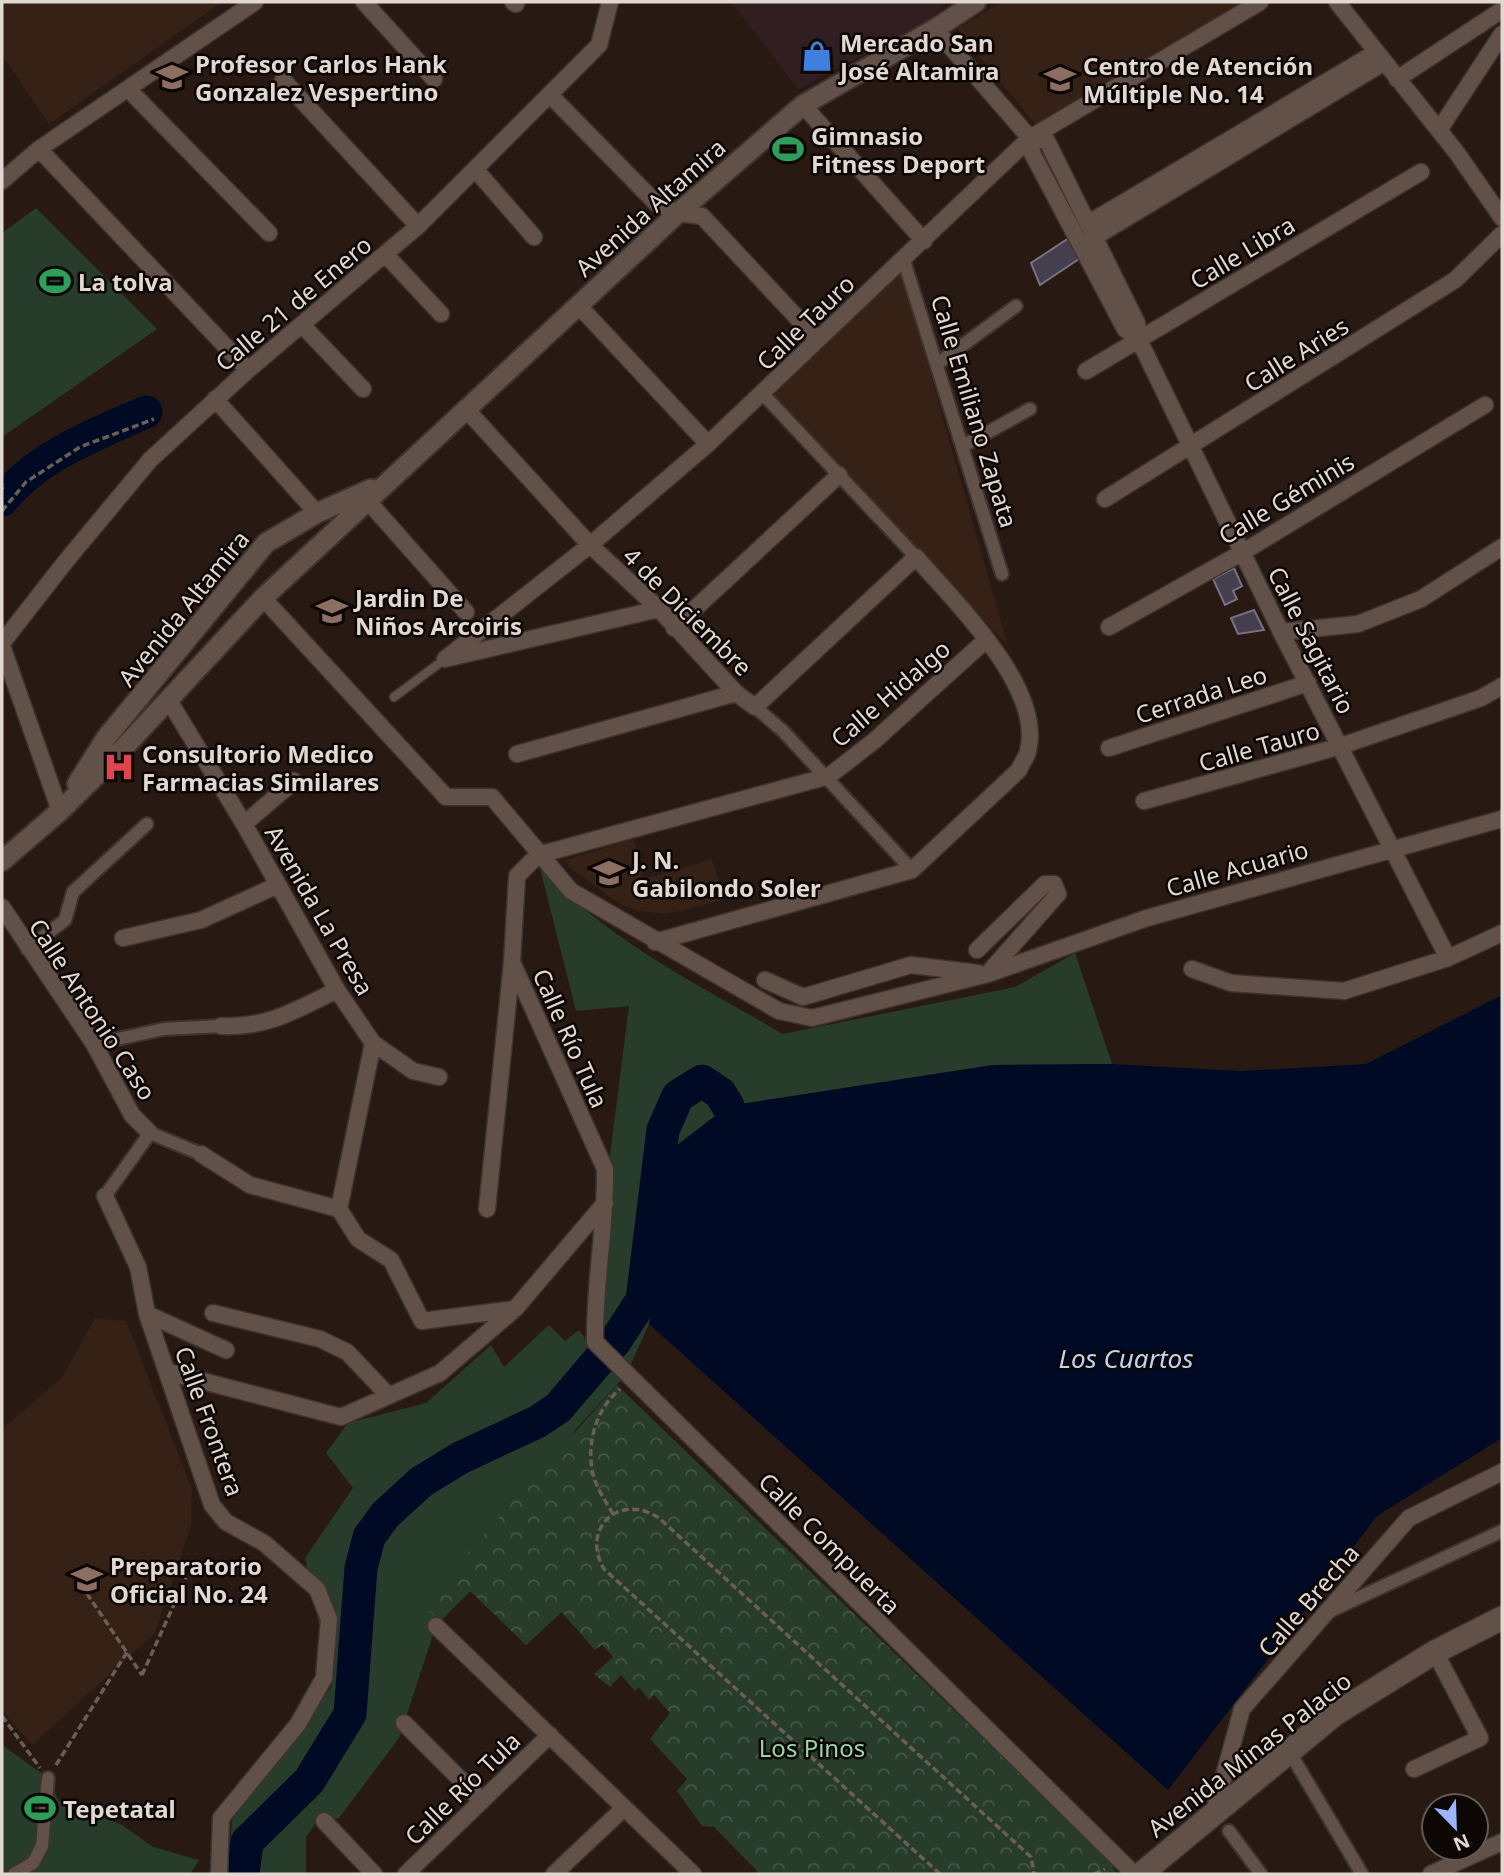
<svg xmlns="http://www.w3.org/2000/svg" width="1504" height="1876" font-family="'Noto Sans',sans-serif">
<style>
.commercial{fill:#311e21}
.built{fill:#352115}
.grass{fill:#273c2b}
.forest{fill:url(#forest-crowns)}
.water{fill:#000a25}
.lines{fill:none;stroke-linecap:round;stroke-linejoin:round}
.river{stroke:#000a25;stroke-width:33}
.building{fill:#443e4e;stroke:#777283;stroke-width:2}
.service-casing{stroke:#3e332f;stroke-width:11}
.pedestrian-casing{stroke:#3e332f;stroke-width:16}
.minor-casing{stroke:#3e332f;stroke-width:19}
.tertiary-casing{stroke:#3e332f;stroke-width:23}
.secondary-casing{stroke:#3e332f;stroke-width:26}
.path{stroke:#6a5e56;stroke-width:3.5;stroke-dasharray:7 3.5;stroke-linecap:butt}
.service{stroke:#625148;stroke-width:8}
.pedestrian{stroke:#625148;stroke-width:12}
.minor{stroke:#625148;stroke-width:16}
.tertiary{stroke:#625148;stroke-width:19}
.secondary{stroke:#625148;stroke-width:23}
.labels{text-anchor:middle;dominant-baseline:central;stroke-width:5;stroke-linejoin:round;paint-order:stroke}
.poi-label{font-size:24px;font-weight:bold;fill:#e2d8d2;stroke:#0c0604;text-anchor:start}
.street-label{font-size:24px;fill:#e2d8d2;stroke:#0c0604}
.park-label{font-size:24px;fill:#99d6a3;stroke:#0c0604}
.water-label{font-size:26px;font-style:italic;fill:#bad5f7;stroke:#0c0604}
</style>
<defs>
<pattern id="forest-crowns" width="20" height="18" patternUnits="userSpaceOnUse" patternTransform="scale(1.75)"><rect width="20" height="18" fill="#273c2b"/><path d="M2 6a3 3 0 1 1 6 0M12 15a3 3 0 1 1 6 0" fill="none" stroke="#465749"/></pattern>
</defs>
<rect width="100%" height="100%" fill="#281a12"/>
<path class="commercial" d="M731 2H948L927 22 798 89Z"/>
<path class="built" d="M2 2H222L49 124 2 55Z
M1001 2H1251L1039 129 957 29Z
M901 271 1008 646 773 393Z
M633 839 644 879 712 859 724 900 666 914 640 911 621 905 569 867 566 860Z
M95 1318 126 1321 192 1489 191 1525 155 1633 32 1745 2 1710V1429L62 1378Z"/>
<path class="grass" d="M36 208 157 329 2 437V233Z
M540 868C609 941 697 984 783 1034L1015 987 1075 953 1112 1064 993 1065 728 1106 661 1206 657 1284 649 1324 626 1375 574 1431V1626L561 1612 526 1645 470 1591 436 1626 399 1738 339 1818 316 1823 306 1837V1874H228L232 1820 332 1686 305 1558 353 1488 326 1453 348 1423 426 1403 491 1345 504 1367 549 1325 565 1341 579 1330 591 1347 595 1342 613 1196 610 1155 629 1006 576 1011Z
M2 1745 48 1778 59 1801 122 1825 153 1847 199 1860 190 1874H2Z"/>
<path class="forest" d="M617 1385 1108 1859 1117 1874H760L714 1827 702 1826 677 1791 687 1779 650 1739 670 1713 654 1695 649 1700 639 1687 635 1691 621 1675 610 1687 594 1674 613 1657 602 1645 595 1650 562 1612 526 1645 471 1591 440 1619 421 1605Z"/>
<path class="water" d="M1502 995V1438L1377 1516 1168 1790 649 1324C660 1268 660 1209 668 1152L728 1106 993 1065 1112 1064 1241 1071 1366 1064Z"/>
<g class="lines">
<path class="river" d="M2 500C38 456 94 435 146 412
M243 1874 247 1842 309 1781 350 1714 361 1568 369 1537 385 1515 421 1482 460 1458 537 1422 558 1408 616 1340 642 1300 663 1130 678 1096 702 1081 720 1093 728 1106"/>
</g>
<path class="building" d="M1069 238 1079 259 1040 285 1031 263Z
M1234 568 1242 586 1233 591 1237 599 1225 605 1213 579Z
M1254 610 1264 630 1238 634 1231 618Z"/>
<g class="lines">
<defs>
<path id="service" d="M394 697 445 659"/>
<path id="pedestrian" d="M904 261 1002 574
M937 364 1016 306
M763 394 916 557
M963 446 1030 409
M755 707 783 731 912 870
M27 949 65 920 73 892 147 824
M94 1044 164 1029 221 1026
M105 1196 150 1133 201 1154
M1328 1612 1502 1531
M1289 1751 1362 1874
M1229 1831 1261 1874
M14 1874 33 1863 42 1846 48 1778"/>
<path id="minor" d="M364 2 434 79
M513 2 516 4
M1337 2 1457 153 1502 218
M935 29 1030 138
M1397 79 1502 10
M283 80 418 226
M128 89 269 233
M550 95 656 203 678 213 702 216 817 339
M803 105 924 241
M1439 130 1502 34
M39 149 248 370
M475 169 534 237
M2 181 39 149 255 2
M1089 223 1375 53
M1095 237 1383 63
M385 254 441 314
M578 305 708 444
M303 326 363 389
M1139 340 1125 329 1032 153 1030 138 1047 141 1137 323 1139 340 1281 632 1448 958
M1086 371 1421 172
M215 399 317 513
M465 408 590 545 659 609 736 693 755 707 916 557C955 603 1044 687 1028 751 1027 757 1021 764 1019 770L912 870 655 942
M1105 499 1455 280 1502 234
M367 500 466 612
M263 598 446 797H492L571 891 779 1011 812 1018 988 974 1147 918 1502 819
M1109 627 1243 552 1485 405
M674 628 839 475
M1281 632 1358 624 1421 599 1502 547
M2 643 66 561 150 460 248 370 418 226 599 45 610 2
M2 646 60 811
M449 658 659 609
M445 659 590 545 708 444 1030 138 1260 2
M168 699 244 824 337 990 373 1043 413 1071 439 1077
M1109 748 1308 683
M517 754 736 693
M1144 801 1341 746 1481 698 1502 686
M244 824 294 781
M538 855 829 776 874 741 986 640
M2 907 94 1044 132 1115 150 1133
M123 938 201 920 278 885
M977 950 1045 884H1054L1058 894 989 972
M512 962 605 1169C606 1227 594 1284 595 1342L1134 1874
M1192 969 1231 983 1344 991 1448 958 1502 933
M765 980 803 997 911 965 978 973
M221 1026C268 1028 296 1010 337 990
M201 1154 250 1185 339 1209 358 1239 391 1260 422 1321 515 1309
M105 1196 138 1267 147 1314 212 1505 226 1522 264 1543 317 1589 329 1619 324 1678 298 1724 221 1818 219 1874
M339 1209 373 1043
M487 1209 512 962 517 876 538 855
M213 1313 320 1339 347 1352 388 1395
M147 1314 226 1350
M168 1372 341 1417 440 1373 515 1309 605 1203
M436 1626 693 1874
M404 1723 482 1801
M1414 1769 1480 1738 1435 1652
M1214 1812 1242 1709 1409 1518 1502 1472
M324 1821 374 1874
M406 1874 550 1735
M554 1874 624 1808
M1431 1874 1502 1842"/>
<path id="tertiary" d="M77 784 106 738 266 543 317 513 371 489
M2 861 60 811 118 754 263 598 678 213 803 105 935 29 976 2"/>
<path id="secondary" d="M1141 1874 1335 1714 1435 1652 1502 1618"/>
</defs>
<use href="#service" class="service-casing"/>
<use href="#pedestrian" class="pedestrian-casing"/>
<use href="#minor" class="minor-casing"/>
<use href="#tertiary" class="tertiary-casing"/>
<use href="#secondary" class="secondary-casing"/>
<path class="path" d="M2 489 3 487
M2 511 26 482 80 447 154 419
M613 1514C606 1502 596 1487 593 1474 586 1443 596 1409 620 1389
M75 1576 142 1675
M142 1675 186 1578
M2 1716 40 1768
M56 1765 127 1652
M940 1874 604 1569C580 1528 620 1492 659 1518L1031 1857 1034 1874
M1094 1874 1105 1869"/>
<use href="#service" class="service"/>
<use href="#pedestrian" class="pedestrian"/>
<use href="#minor" class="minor"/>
<use href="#tertiary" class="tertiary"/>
<use href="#secondary" class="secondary"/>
</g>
<defs>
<symbol id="shop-bare" viewBox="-9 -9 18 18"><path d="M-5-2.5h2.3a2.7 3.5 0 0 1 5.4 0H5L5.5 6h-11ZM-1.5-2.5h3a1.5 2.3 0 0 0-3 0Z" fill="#3f7fe0" stroke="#0c0604" stroke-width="2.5" paint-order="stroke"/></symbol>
<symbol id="school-bare" viewBox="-9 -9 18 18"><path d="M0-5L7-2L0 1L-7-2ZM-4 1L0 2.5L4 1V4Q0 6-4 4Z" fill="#8d6e63" stroke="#0c0604" stroke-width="2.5" paint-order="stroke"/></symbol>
<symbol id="stadium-bare" viewBox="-9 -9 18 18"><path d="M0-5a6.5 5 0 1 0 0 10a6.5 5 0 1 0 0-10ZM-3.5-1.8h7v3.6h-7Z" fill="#2e9e5b" stroke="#0c0604" stroke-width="2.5" paint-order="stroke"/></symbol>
<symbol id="hospital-bare" viewBox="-9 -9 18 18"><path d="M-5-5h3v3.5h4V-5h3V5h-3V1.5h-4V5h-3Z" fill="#e0444e" stroke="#0c0604" stroke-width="2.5" paint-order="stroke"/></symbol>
</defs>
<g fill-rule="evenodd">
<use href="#shop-bare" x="795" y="34" width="44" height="44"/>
<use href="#school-bare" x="150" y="55" width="44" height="44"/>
<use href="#school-bare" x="1038" y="57" width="44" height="44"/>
<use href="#stadium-bare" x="766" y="127" width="44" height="44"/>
<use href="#stadium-bare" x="33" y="259" width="44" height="44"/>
<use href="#school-bare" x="310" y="589" width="44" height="44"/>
<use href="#hospital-bare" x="97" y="745" width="44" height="44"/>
<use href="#school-bare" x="587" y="851" width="44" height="44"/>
<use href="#school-bare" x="65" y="1557" width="44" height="44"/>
<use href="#stadium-bare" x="18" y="1786" width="44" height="44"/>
</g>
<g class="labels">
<g class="poi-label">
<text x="840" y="42">Mercado San<tspan x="840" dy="28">José Altamira</tspan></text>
<text x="195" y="63">Profesor Carlos Hank<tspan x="195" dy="28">Gonzalez Vespertino</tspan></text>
<text x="1083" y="65">Centro de Atención<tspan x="1083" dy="28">Múltiple No. 14</tspan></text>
<text x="811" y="135">Gimnasio<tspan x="811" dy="28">Fitness Deport</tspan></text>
<text x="78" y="281">La tolva</text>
<text x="355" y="597">Jardin De<tspan x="355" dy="28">Niños Arcoiris</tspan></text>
<text x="142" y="753">Consultorio Medico<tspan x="142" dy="28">Farmacias Similares</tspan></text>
<text x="632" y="859">J. N.<tspan x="632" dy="28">Gabilondo Soler</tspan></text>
<text x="110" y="1565">Preparatorio<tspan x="110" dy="28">Oficial No. 24</tspan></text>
<text x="63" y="1808">Tepetatal</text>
</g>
<g class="street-label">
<text transform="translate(650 207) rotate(-42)">Avenida Altamira</text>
<text transform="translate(1242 252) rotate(-31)">Calle Libra</text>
<text transform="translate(293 303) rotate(-40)">Calle 21 de Enero</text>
<text transform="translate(805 322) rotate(-44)">Calle Tauro</text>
<text transform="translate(1296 354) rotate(-32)">Calle Aries</text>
<text transform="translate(975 411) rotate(73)">Calle Emiliano Zapata</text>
<text transform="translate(1286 498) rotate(-31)">Calle Géminis</text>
<text transform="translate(183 608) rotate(-51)">Avenida Altamira</text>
<text transform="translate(688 611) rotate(45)">4 de Diciembre</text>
<text transform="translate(1312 640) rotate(63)">Calle Sagitario</text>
<text transform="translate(890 693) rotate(-41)">Calle Hidalgo</text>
<text transform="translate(1201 694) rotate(-18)">Cerrada Leo</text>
<text transform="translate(1259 746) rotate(-16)">Calle Tauro</text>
<text transform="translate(1237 868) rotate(-16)">Calle Acuario</text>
<text transform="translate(320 910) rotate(60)">Avenida La Presa</text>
<text transform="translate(93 1009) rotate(57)">Calle Antonio Caso</text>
<text transform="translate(571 1038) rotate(66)">Calle Río Tula</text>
<text transform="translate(210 1421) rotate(70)">Calle Frontera</text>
<text transform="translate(830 1543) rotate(45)">Calle Compuerta</text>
<text transform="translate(1308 1600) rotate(-49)">Calle Brecha</text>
<text transform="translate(1249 1754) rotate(-38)">Avenida Minas Palacio</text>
<text transform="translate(462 1788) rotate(-44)">Calle Río Tula</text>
</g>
<g class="park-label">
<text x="812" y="1747">Los Pinos</text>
</g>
<g class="water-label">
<text x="1126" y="1358">Los Cuartos</text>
</g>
</g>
<rect width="1504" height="1876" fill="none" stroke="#e2d8d2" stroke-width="7"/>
<g transform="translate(1455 1827) rotate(157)"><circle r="33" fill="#0c0604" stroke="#625a56" stroke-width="2"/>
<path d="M0-5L12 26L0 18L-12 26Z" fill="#9bb5fd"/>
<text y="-10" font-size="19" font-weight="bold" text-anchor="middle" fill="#e2d8d2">N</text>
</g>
</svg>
